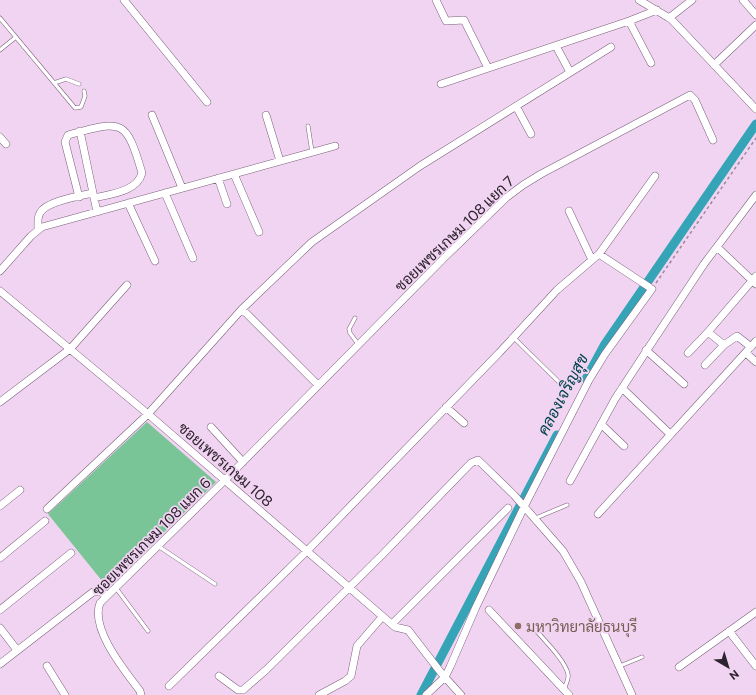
<svg xmlns="http://www.w3.org/2000/svg" width="756" height="695" font-family="Commissioner,Sarabun,sans-serif">
<style>
.green{fill:#79c597}
.lines{fill:none;stroke-linecap:round;stroke-linejoin:round}
.canal{stroke:#36a4b7;stroke-width:9}
.lane-casing{stroke:#796079;stroke-width:4.5}
.street-casing{stroke:#796079;stroke-width:8}
.path{stroke:#9b879c;stroke-width:1.5;stroke-dasharray:3 3;stroke-linecap:butt}
.lane{stroke:#fff;stroke-width:3.5}
.street{stroke:#fff;stroke-width:7}
.education-dot{fill:#8d6e63;stroke:#f1d4f1;stroke-width:1.5}
.labels{text-anchor:middle;dominant-baseline:central;stroke-width:3.5;stroke-linejoin:round;paint-order:stroke}
.street-label{font-size:15px;fill:#2d232e;stroke:#f1d4f1}
.education-label{font-size:15px;fill:#785e54;stroke:#f1d4f1;text-anchor:start}
.water-label{font-size:16px;font-style:italic;fill:#00434d;stroke:#f1d4f1}
</style>
<rect width="100%" height="100%" fill="#f1d4f1"/>
<path class="green" d="M147 422 216 482 107 587 48 514Z"/>
<g class="lines">
<path class="canal" d="M586 379 605 344 756 124
M421 695 557 435"/>
<defs>
<path id="lane" d="M0 18 75 108 81 107 85 96 84 91
M0 50 16 37
M54 83 66 79 79 84
M308 126 312 152
M355 318 349 329 350 333 358 344
M513 337 564 387
M536 518 567 505
M158 546 215 584
M116 588 148 631
M533 627C543 639 565 660 568 674 569 679 566 684 564 689
M620 666 642 657"/>
<path id="street" d="M124 0 207 102
M436 0 446 21 464 20 488 68
M639 0 671 19 756 109
M743 0 756 15
M669 18 692 0
M629 21 651 63
M556 46 570 72
M714 65 756 25
M441 84 629 21 657 10
M516 106 531 134
M152 115 182 188
M266 115 280 161
M80 131 97 212
M0 137 6 144
M234 174 259 232
M218 178 227 204
M165 193 193 258
M79 197 65 142 68 135C122 120 126 118 142 173 137 192 110 194 94 198
M128 203 155 261
M569 211 592 260
M38 229C38 224 37 218 40 213 46 201 80 196 93 193
M717 247 756 284
M599 254 649 287
M0 271 31 236 42 227 335 146
M0 291 148 414 388 621 395 627 408 630 442 674 461 695
M242 309 318 385
M751 347 737 336 724 345 708 332 756 276
M646 350 684 384
M688 353 708 332
M746 353 756 362
M705 365 724 345
M622 388 670 434
M0 402 70 349 127 285
M446 407 464 423
M601 424 624 446
M211 427 243 462
M570 481 615 399 649 347 704 264 756 195
M0 506 20 490
M47 509 148 414 242 309 312 242 420 166 611 47
M598 514 756 341
M0 558 45 521
M0 610 71 553
M489 610 569 695
M392 624 508 508
M0 628 17 650
M729 631 756 666
M0 664 93 592H101L107 596
M47 666 65 695
M679 667 756 612
M219 676 238 690H243L266 670 382 555 471 463 478 460 514 495 563 551 581 582 632 695
M169 686 307 551 499 353 557 290 599 254 655 176
M141 695 140 691C125 671 90 629 100 603L225 480 444 258 507 197 523 185 541 174 690 95 695 100 713 140
M319 695 345 681 351 676 357 646 382 617
M426 695 445 677 450 667 476 607 524 507 589 380 605 354 652 289"/>
</defs>
<use href="#lane" class="lane-casing"/>
<use href="#street" class="street-casing"/>
<path class="path" d="M656 283 756 138"/>
<use href="#lane" class="lane"/>
<use href="#street" class="street"/>
</g>
<circle class="education-dot" cx="518" cy="626" r="4"/>
<g class="labels">
<g class="street-label">
<text transform="translate(454 233) rotate(-44)">ซอยเพชรเกษม 108 แยก 7</text>
<text transform="translate(226 464) rotate(41)">ซอยเพชรเกษม 108</text>
<text transform="translate(151 536) rotate(-45)">ซอยเพชรเกษม 108 แยก 6</text>
</g>
<g class="education-label">
<text x="526" y="626">มหาวิทยาลัยธนบุรี</text>
</g>
<g class="water-label">
<text transform="translate(562 394) rotate(-62)">คลองเจริญสุข</text>
</g>
</g>
<g transform="translate(728 667) rotate(142)" stroke="#f1d4f1" stroke-width="3" paint-order="stroke">
<path d="M0-3L7 15L0 10L-7 15Z" fill="#2d232e"/>
<text y="-6" font-size="11" font-weight="bold" text-anchor="middle" fill="#2d232e">N</text>
</g>
</svg>
